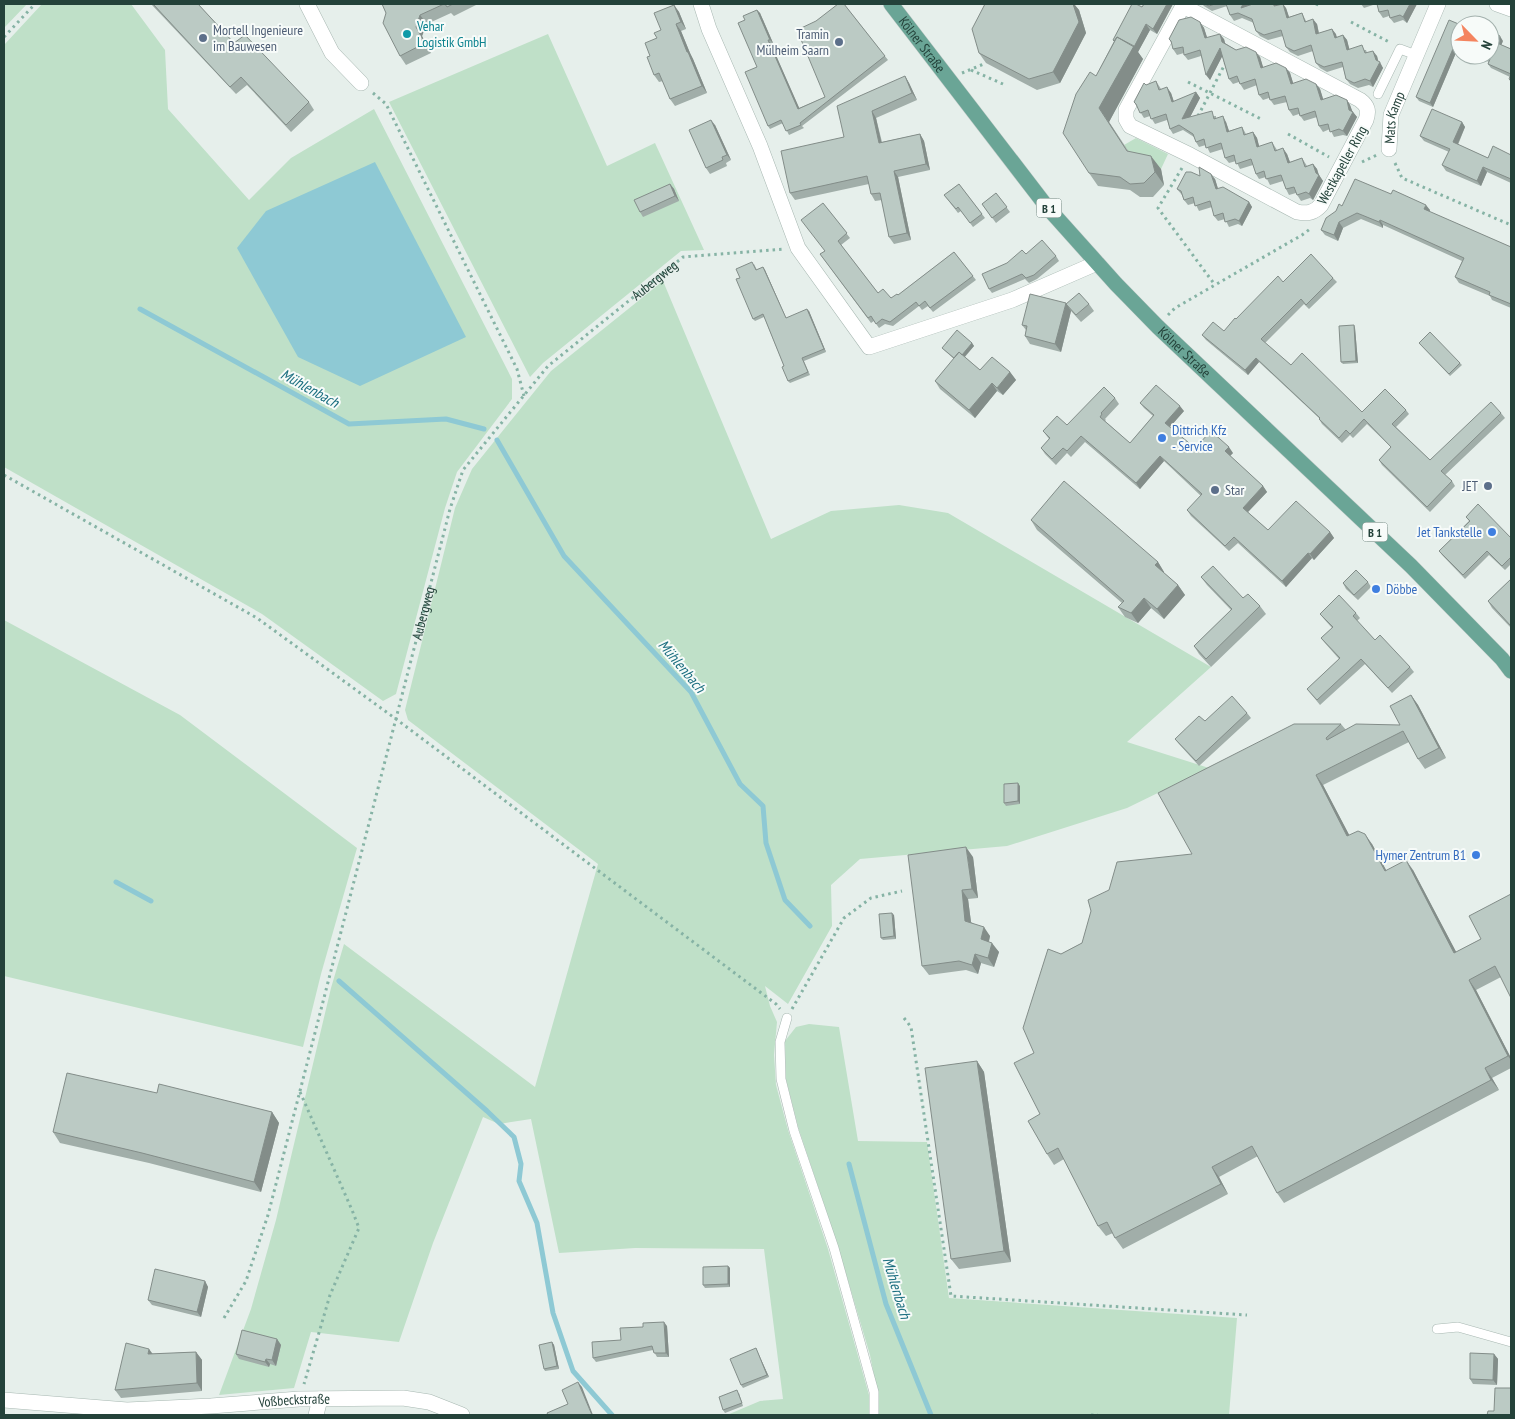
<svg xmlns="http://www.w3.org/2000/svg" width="1515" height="1419" font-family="'PT Sans Narrow',sans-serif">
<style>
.green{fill:#bfe0c8}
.water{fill:#8ec9d4}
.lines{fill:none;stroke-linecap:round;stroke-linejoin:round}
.stream{stroke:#8ec9d4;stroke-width:5}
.lane-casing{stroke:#a8b8b2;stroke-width:10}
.street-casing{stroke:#a8b8b2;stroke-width:16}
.primary-casing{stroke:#c2cac8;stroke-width:16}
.path{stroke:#86b3a5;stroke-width:3;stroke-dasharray:2.5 4;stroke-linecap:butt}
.lane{stroke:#fff;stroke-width:9}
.street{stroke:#fff;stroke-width:15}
.primary{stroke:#6aa596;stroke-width:15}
.wall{fill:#a1aea9}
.shaded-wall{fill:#838d89}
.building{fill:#bbcac4;stroke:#838d89}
.culture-dot{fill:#0f9aa8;stroke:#f7fbf9;stroke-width:2}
.service-dot{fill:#5c6f8a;stroke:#f7fbf9;stroke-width:2}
.shop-dot{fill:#3f7fe0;stroke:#f7fbf9;stroke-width:2}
.labels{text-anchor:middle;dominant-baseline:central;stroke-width:4;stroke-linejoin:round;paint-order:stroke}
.shield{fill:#f7fbf9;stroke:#637a73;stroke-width:1}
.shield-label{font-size:12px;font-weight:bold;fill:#24423a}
.culture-label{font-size:14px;fill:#0d838f;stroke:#f7fbf9;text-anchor:start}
.service-label{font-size:14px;fill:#4e5e75;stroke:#f7fbf9;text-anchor:start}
.street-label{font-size:14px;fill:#24423a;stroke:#f7fbf9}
.shop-label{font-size:14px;fill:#366cbe;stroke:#f7fbf9;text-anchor:start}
.water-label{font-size:15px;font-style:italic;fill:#1c6f80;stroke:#f7fbf9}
</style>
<rect width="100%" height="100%" fill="#e6efeb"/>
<path class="green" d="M6 4H27L4 28V6Z
M42 4H131L165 50 168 109 249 200 291 158 374 109 512 379V399L457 472 445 508 396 694 383 701 262 614 4 467V45Z
M548 34 607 166 655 143 704 250 681 251 543 363 530 377 389 102Z
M1136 138 1168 154 1161 169 1137 164 1124 145Z
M663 281 771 539 831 511 899 505 948 513 1211 667 1127 742 1209 768 1127 808 1007 846 860 859 831 885 832 926 788 1004 765 986 770 1006 777 1022 774 1055 776 1085 788 1130 828 1249 869 1395V1415H727L760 1401 783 1399 764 1249 635 1248 559 1253 531 1119 499 1124 483 1117 433 1243 399 1342 311 1332 294 1388 219 1395 251 1309 276 1220 331 988 344 944 535 1087 598 864 408 720 405 710 455 508 472 469 551 371Z
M4 620 180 715 357 848 321 974 303 1047 4 976Z
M809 1024 839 1027 858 1141 927 1142 949 1298 1237 1318 1229 1415H878V1395L870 1355 836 1240 799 1130 786 1079 785 1041 796 1027Z"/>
<path class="water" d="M375 162 466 337 360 386 298 357 237 248 266 211Z"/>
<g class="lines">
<path class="stream" d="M140 309 349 424 446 419 484 429
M497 440 564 556 691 692 740 784 763 806 766 843 785 900 810 926
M116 882 151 901
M339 981 487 1111 514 1137 521 1164 519 1181 537 1223 553 1313 573 1371 612 1415
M849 1164 886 1304 931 1415"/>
<defs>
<path id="lane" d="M1378 94 1400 49 1416 55
M787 1018 780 1042 781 1079 794 1131 834 1248 874 1392V1415
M1437 1329 1458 1327 1511 1342"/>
<g id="street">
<path d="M307 4 332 53 361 83"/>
<path d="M701 4 709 29 760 146 798 248 869 347 1012 300 1097 263"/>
<path d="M1497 4 1511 9"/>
<path d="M1183 6 1360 100C1368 106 1369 111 1366 120L1321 205C1314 213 1307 214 1297 212L1190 155 1130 126 1126 119V110L1184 4"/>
<path id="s2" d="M1389 149 1391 115 1438 4"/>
<path id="s3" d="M4 1400 127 1410 211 1406 299 1399 403 1398 429 1402 462 1415"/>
<path d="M316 1415 320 1399"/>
</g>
<g id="primary">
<path id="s4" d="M891 4 1047 207 1116 284 1158 327 1411 566 1502 659 1511 671"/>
</g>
</defs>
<use href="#lane" class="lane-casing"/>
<use href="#street" class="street-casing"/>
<use href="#primary" class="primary-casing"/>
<g class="path">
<path d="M1316 4 1321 6"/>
<path d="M1351 22 1391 43"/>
<path d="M4 37 35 4"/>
<path d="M971 70 1003 84"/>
<path d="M962 73 986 63"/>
<path d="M1188 82 1261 119"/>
<path d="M373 93 386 104 517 369 524 396"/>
<path d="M1198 116 1226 62"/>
<path d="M1288 134 1329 157"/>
<path d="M1362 162 1377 155"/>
<path d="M1395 163 1402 178 1511 225"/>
<path d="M1182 168 1158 208 1215 285"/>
<path d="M1168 315 1175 308 1302 235 1310 229"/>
<path d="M4 475 257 618 396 719 776 1004 780 1009"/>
<path d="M792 1009 844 918 871 898 902 891"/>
<path d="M904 1018 911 1027 951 1296 1247 1315"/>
<path d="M300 1092 352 1210 359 1228 330 1295 304 1384"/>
<path id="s1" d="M224 1318 246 1281 268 1215 450 509 463 470 548 366 683 257 784 249"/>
<path d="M1091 1415H1098"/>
</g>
<use href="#lane" class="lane"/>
<use href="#street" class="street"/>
<use href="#primary" class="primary"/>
</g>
<path class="wall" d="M151 4H198L234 43 309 102 314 110 291 132 247 85 236 94Z
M382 4H478L454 16 451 13 427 24 422 36 431 53 406 65 400 56 386 13Z
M844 4 888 60 802 126 804 128 789 135 783 123 770 129 768 126 757 67 745 20 757 10 760 13 773 43 771 44 799 108 825 97 816 21Z
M985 4H1074L1079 10 1086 33 1060 83 1037 90 986 63 979 53Z
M1144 4H1173L1157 34 1150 30 1138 52 1143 59 1109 122 1128 151 1161 169 1164 185 1153 197H1140L1130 190 1098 186 1089 173 1096 76 1114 41 1113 40 1142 7Z
M1202 4H1250L1249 5 1253 4H1276V5L1286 8 1289 17 1302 13 1306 21 1317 24 1319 33 1332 29 1337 37 1343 35 1347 40 1349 49 1366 50 1367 53 1377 56 1378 61 1383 68 1373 87 1369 85 1358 88 1350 84 1346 79 1343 67 1327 72 1320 68 1316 63 1313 51 1298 56 1290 52 1286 47 1283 36 1268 40 1260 36 1256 31 1254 23 1242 18 1234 21 1230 15 1227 6 1212 11 1204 6Z
M1361 4H1376L1364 8Z
M1377 4H1417L1407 23 1403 20 1394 23 1390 18 1389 16 1383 18 1379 12Z
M674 5 679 12 686 29 681 31 690 53 693 59 707 93 675 106 670 99 663 81 659 82 654 75 657 38Z
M1200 22 1204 28 1207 38 1224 39 1225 43 1236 50 1260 57 1263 68H1286L1290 73 1293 83 1316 84 1320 89 1323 99 1347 100 1350 105 1352 111 1357 117 1347 136 1343 135 1334 137 1330 129 1323 132 1319 126 1317 117 1304 121 1299 114 1293 116 1289 110 1287 102 1274 105 1269 98 1263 100 1259 95 1257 85 1244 90 1239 82 1233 84 1229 79 1222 56 1210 80 1201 56 1188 60 1184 55V53L1177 55 1173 49 1172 44 1169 39Z
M1460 25V49L1458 48 1433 107 1419 101 1416 97Z
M1503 41 1501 45 1511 49V83L1509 79 1510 77 1491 68 1488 64 1489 62 1474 55H1490Z
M905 76 909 83 917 100 876 118 882 142 920 134 924 141 930 170 898 177 911 240 894 244 889 237 882 200 875 201 871 194 869 184 795 200 790 193 844 137Z
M1156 81 1161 89 1171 93 1174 102 1196 92 1200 98 1190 117 1216 116V118L1226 122 1229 131 1242 127 1246 134 1253 132 1257 138 1259 147 1272 142 1277 150 1287 154 1290 162 1302 158 1307 166 1313 164 1317 169 1319 175 1323 181 1313 200 1310 198 1301 201 1296 193 1289 195 1286 189 1283 181 1270 185 1266 177 1259 179 1256 174 1253 165 1240 169 1236 161 1229 163 1225 158 1223 149 1210 153 1206 145 1199 147 1196 142 1194 137 1183 130 1173 134 1170 129 1167 120 1155 124 1150 116 1144 118 1134 102 1146 85Z
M1462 122 1465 127 1458 145 1488 158 1511 155V183L1487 172 1481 186 1446 171 1442 165 1449 152 1424 141 1420 136Z
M715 125 731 160 726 163 727 166 710 174 706 168Z
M1200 176 1215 179 1218 189 1249 202 1252 207 1242 226 1238 224 1229 227 1225 219 1218 221 1214 216 1212 207 1199 211 1195 203 1188 205 1184 200 1182 195 1177 189Z
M670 184 674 189 679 201 643 217 640 212Z
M959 184 985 218 973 227 961 211 958 213 944 195Z
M996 193 1010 212 996 223 982 204Z
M1391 194 1430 210 1429 212 1511 247V308L1492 300 1490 296 1459 283 1455 277 1462 261 1383 225V228L1361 219 1343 228 1338 241 1325 235 1321 230 1342 206Z
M823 203 850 238 841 245 878 293 891 298 898 295 954 252 976 280 933 312 928 306 922 310 919 306 893 326 885 324 879 328 874 321 871 323 820 254 825 251Z
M1026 254 1056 256 1059 261 1037 279 1029 283 1025 279 992 293 989 289Z
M754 264 757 270 763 267 765 270 786 318 809 311 826 352 804 361 810 375 790 383 788 381 784 366 764 317 755 321 753 319 740 278Z
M1333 278 1337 282 1309 309 1304 304 1265 343 1291 365 1362 412 1406 410 1409 414 1396 427 1430 460 1501 413 1505 418 1445 475 1452 481 1455 486 1430 512 1382 465 1379 460 1391 447 1367 424 1353 438 1350 435 1342 443 1322 424 1319 419V418L1259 362 1248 375 1206 340 1202 335 1224 331 1236 319 1283 282Z
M1066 303V304H1089L1094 311 1081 322 1071 311 1061 352 1030 344 1025 336 1026 330 1022 325Z
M1354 325 1355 328 1358 363 1343 364 1341 362Z
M972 343 974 346 965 357 980 370 1010 372 1016 380 1003 395 997 391 975 418 940 389 935 381 954 359 944 350 942 348Z
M1419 343 1460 363 1462 365 1450 376Z
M1115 398 1119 404 1105 419 1106 420 1105 421 1130 443 1153 416 1144 408 1140 403 1184 411 1170 427 1195 448 1233 453 1230 456 1263 486 1267 492 1248 512 1268 530 1330 532 1334 538 1314 560 1312 558 1286 587 1238 543 1229 551 1191 516 1187 510 1201 496 1164 461 1140 489 1085 442 1071 457 1067 453 1056 465 1045 454 1041 448 1049 439 1043 431 1067 425Z
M1466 517 1511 538V564L1505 570 1489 555 1465 579 1442 555 1439 551 1469 521Z
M1031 520 1158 562 1164 572V573L1178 585 1185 595 1164 619 1151 608 1138 623 1125 617 1118 607 1122 603 1037 530Z
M1201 577 1260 606 1266 614 1211 667 1199 654 1194 646 1231 610 1207 585Z
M1511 579V628L1492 608 1488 601Z
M1368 582 1371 587 1358 600 1346 589 1343 583Z
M1356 613 1360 618 1357 621 1375 640 1410 667 1414 672 1392 693 1365 664 1320 705 1307 689 1339 659 1325 643 1321 638 1332 628 1324 619 1320 614Z
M1411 695 1418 705 1446 758 1425 769 1418 759 1409 742 1323 785 1349 835 1372 844 1386 870H1413L1456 952 1481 939 1501 977 1476 990 1511 1058V1068L1492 1078 1499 1090 1284 1203 1277 1193 1258 1156 1219 1177 1228 1194 1123 1249 1115 1238 1113 1233 1106 1236 1098 1226 1064 1159 1054 1165 1047 1154 1040 1114 1034 1053 1061 954 1082 943 1192 854 1341 724 1346 730 1400 725Z
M1247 713 1251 718 1199 766 1179 744 1175 739 1205 721Z
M1020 786V804L1006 806 1004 803Z
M973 857 978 898 968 899 971 922 990 936 989 942 999 952 994 967 981 963 978 974 966 970 929 975 922 966Z
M894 915 896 939 883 940 881 938Z
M977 1061 984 1072 1011 1262 959 1269 951 1259Z
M157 1093 272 1112 279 1123 261 1192 149 1163 60 1143 53 1132Z
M728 1266 730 1268V1287L705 1288 703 1285Z
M205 1281 208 1287 201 1317 152 1305 148 1300Z
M667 1326 669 1357H657L653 1350 596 1362 593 1358 621 1340Z
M277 1339 281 1345 276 1366 270 1364 269 1367 239 1359 236 1354Z
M552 1342 554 1345 559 1369 545 1371 544 1369Z
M756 1348 769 1377 743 1388 741 1385Z
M196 1352 202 1360V1391L121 1398 115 1390 153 1354Z
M1494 1354 1498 1359 1497 1385 1473 1384 1470 1379Z
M739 1393 743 1406 725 1413 723 1410Z"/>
<path class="shaded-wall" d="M1073 4H1074L1079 10 1086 33 1060 83 1053 72Z
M1167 4H1173L1157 34 1153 29Z
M1243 4H1250L1245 13 1241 8Z
M1283 4 1286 8 1291 23 1287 18Z
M1410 4H1417L1407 23 1403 17Z
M674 5 679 12 686 29 681 22Z
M757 10 760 13 773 43 770 40Z
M420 15 427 24 422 36 431 53 425 43 416 27Z
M1313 19 1317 24 1320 40 1316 34Z
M1200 22 1204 28 1209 43 1205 38Z
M676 24 681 31 690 53 693 59 707 93 702 86 687 52Z
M1146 24 1150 30 1138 52 1143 59 1109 122 1137 164 1099 108Z
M1332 29 1336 34 1338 43 1335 38Z
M1220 34 1224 39 1226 47 1222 42Z
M1343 35 1347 40 1351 55 1347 50Z
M1500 36 1503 41 1500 48 1497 43Z
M768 40 771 44 801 112 798 109Z
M1455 44 1458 48 1433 107 1430 103Z
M1220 48 1224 53 1210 80 1206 75Z
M1373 51 1377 56 1379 64 1380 62 1383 68 1373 87 1370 81 1376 60Z
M1256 52 1260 57 1265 73 1261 68Z
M1286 68 1290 73 1295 89 1291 84Z
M905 76 909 83 917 100 912 93Z
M1316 84 1320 89 1325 105 1321 100Z
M1167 87 1171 93 1176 108 1172 102Z
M1196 92 1200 98 1186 125 1182 119Z
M1347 100 1350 105 1353 113V112L1357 117 1347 136 1343 131 1349 110Z
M872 111 876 118 883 150 879 143Z
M1223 116 1226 122 1231 137 1227 132Z
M711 120 715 125 731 160 727 155Z
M1462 122 1465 127 1456 148 1453 142Z
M1253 132 1257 138 1261 153 1257 147Z
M920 134 924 141 930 170 926 164Z
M1283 148 1287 154 1292 168 1288 163Z
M1151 156 1161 169 1164 185 1155 172Z
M1313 164 1317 169 1319 176V175L1323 181 1313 200 1309 194 1316 173Z
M1483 167 1487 172 1481 186 1477 181Z
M894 171 898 177 911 240 907 233Z
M1211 174 1215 179 1220 195 1216 189Z
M670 184 674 189 679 201 675 196Z
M1249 202 1252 207 1242 226 1239 221Z
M1426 205 1430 210 1428 215 1424 209Z
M1380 220 1383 225V228L1379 222Z
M1339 222 1343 228 1338 241 1334 235Z
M763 267 765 270 787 320 786 318Z
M1066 303 1071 311 1061 352 1055 344Z
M807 309 809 311 826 352 824 349Z
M1354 325 1355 328 1358 363 1356 361Z
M972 343 974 346 959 363 957 361Z
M1256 358 1259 362 1248 375 1245 370Z
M1010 372 1016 380 1003 395 997 388Z
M992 383 997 391 975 418 969 410Z
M1180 406 1184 411 1169 428 1165 423Z
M1229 447 1233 453 1229 457 1225 451Z
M1160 456 1164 461 1140 489 1136 483Z
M1263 486 1267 492 1247 513 1243 508Z
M1330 532 1334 538 1314 560 1310 554Z
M1308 553 1312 558 1286 587 1282 581Z
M1158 562 1164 572 1162 575 1155 565Z
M1178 585 1185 595 1164 619 1157 609Z
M1144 598 1151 608 1138 623 1131 613Z
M1411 695 1418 705 1446 758 1439 748Z
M1316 775 1323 785 1355 846 1347 836Z
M1018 783 1020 786V804L1018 801Z
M1365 834 1372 844 1392 881 1385 871Z
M966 847 973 857 978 898 972 889Z
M1406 860 1413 870 1462 963 1454 953Z
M962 890 968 899 972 930 965 921Z
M892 913 894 915 896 939 894 936Z
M984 927 990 936 987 948 981 939Z
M992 943 999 952 994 967 988 958Z
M975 954 981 963 978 974 972 965Z
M1469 980 1476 990 1511 1058V1060L1508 1056Z
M977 1061 984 1072 1011 1262 1004 1251Z
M1485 1068 1492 1078 1499 1090 1491 1080Z
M272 1112 279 1123 261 1192 254 1182Z
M1212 1167 1219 1177 1228 1194 1221 1184Z
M728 1266 730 1268V1287L728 1284Z
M205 1281 208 1287 201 1317 197 1312Z
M664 1322 667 1326 669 1357 666 1353Z
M277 1339 281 1345 276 1366 272 1360Z
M552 1342 554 1345 559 1369 557 1366Z
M756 1348 757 1351 769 1377 767 1375Z
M149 1349 155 1357 148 1354Z
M196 1352 202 1360V1391L197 1383Z
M1494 1354 1498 1359 1497 1385 1493 1380Z
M266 1359 270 1364 269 1367 265 1362Z
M578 1382 582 1387 593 1415H592Z"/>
<path class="building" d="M153 4H198L234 43 245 35 309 102 286 125 241 77 230 87Z
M382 4H444L420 15 416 27 425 43 400 56 383 23 386 13Z
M445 4H453L447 7Z
M838 4H844L885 56 800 123 801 125 786 131 781 120 768 126 745 72 757 67 738 23 745 20 743 16 757 10 770 40H768L798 109 825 97 797 30 816 21Z
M985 4H1073L1079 22 1053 72 1029 79 979 53 972 29Z
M1132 4H1136L1142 7 1144 4H1167L1153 29 1146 24 1134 47 1117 37 1114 41 1113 40Z
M1205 4H1215L1209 6Z
M1226 4H1243L1241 8 1253 4H1274V6L1283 4 1287 18 1302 13 1305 22 1313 19 1316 34 1332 29 1335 38 1343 35 1347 50 1362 45 1365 53 1373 51 1376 60 1380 62 1370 81 1365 79 1354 83 1346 79 1342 62 1324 67 1316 63 1311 45 1294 51 1286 47 1281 30 1264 35 1256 31 1252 19 1238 13 1230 15Z
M1377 4H1410L1403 17 1400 15 1390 18 1388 10 1379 12Z
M674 5 681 22 676 24 687 52H688L702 86 670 99 659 73 654 75 647 57 650 56 645 43 657 38 654 33 661 30 654 13Z
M1191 17 1200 22 1205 38 1220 34 1222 42 1236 50 1246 47 1256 52 1261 68 1276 63 1286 68 1291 84 1306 79 1316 84 1321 100 1336 95 1347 100 1349 110 1353 112 1343 131 1339 129 1330 132 1328 124 1319 126 1315 111 1300 116 1298 108 1289 110 1285 96 1270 100 1268 92 1259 95 1255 79 1240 84 1237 76 1229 79 1220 48 1206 75 1200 50 1184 55 1183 47 1173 49 1171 41 1169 39 1179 20Z
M1449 20 1461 25H1460V46L1455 44 1430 103 1416 97Z
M1466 21 1476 25H1464Z
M1490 31 1500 36 1497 43 1511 49V74L1488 64 1490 59 1480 55H1490Z
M1117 37 1134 46 1099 108 1127 151 1151 156 1155 172 1144 183 1130 184 1120 177 1089 173 1063 133 1076 94 1090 72 1096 76Z
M1511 74V81L1509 79Z
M905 76 912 93 872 111 879 143 920 134 926 164 894 171 907 233 889 237 880 193 871 194 867 176 790 193 781 151 844 137 837 106Z
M1156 81 1159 90 1167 87 1172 102 1196 92 1182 119 1212 111 1214 119 1223 116 1227 132 1242 127 1244 135 1253 132 1257 147 1272 142 1275 151 1283 148 1288 163 1302 158 1305 167 1313 164 1316 173 1319 175 1309 194 1306 192 1297 195 1294 187 1286 189 1281 175 1266 179 1264 171 1256 174 1251 159 1236 164 1234 155 1225 158 1221 143 1206 148 1204 139 1196 142 1193 134 1179 125 1170 129 1166 114 1151 119 1148 110 1140 113 1136 104 1134 102 1144 83 1146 85Z
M1432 109 1462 122 1453 142 1488 158 1493 146 1511 155V179L1483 167 1477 181 1442 165 1450 149 1420 136Z
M711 120 727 155 722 157 723 160 706 168 689 130Z
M1199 167 1211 174 1216 189 1223 187 1249 202 1239 221 1235 219 1225 222 1223 213 1214 216 1210 201 1195 206 1193 197 1184 200 1181 191 1177 189 1186 172H1191L1200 176Z
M1355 179 1391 194 1393 190 1426 205 1424 209 1511 247V304L1489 295 1490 292 1455 277 1464 258 1380 220 1379 222 1357 213 1339 222 1334 235 1321 230 1326 218 1336 211 1339 204 1342 206Z
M670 184 675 196 640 212 634 200Z
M959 184 982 214 970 223 958 207 956 209 944 195Z
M996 193 1007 207 992 218 982 204Z
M823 203 847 233 838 241 878 293 883 289 891 298 897 294 898 295 954 252 973 276 930 308 925 301 919 306 916 302 890 322 882 319 876 324 871 316 868 318 820 254 825 251 801 220Z
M1042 240 1056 256 1034 275 1026 278 1022 274 989 289 982 274 1007 263 1022 250 1026 254Z
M1311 254 1333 278 1306 305 1301 299 1261 339 1291 365 1302 353 1362 412 1385 389 1406 410 1392 424 1430 460 1491 402 1501 413 1441 471 1452 481 1427 507 1379 460 1391 447 1364 419 1350 434 1346 430 1339 438 1319 419 1320 418 1256 358 1245 370 1202 335 1213 322 1224 331 1235 318 1236 319 1278 276 1283 282Z
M752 262 756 270 763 267 786 318 807 309 824 349 802 358 808 372 788 381 782 367 784 366 763 314 753 319 736 279 740 278 736 269Z
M1079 293 1089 304 1076 315 1066 304Z
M1030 294 1066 303 1055 344 1025 336 1027 326 1022 325Z
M1354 325 1356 361 1341 362 1339 326Z
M957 330 972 343 962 355 959 352 954 358 942 348Z
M1430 332 1460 363 1449 374 1419 343Z
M959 352 980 370 992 357 1010 372 997 388 992 383 969 410 935 381Z
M1156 385 1180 406 1165 423 1195 448 1211 431 1229 447 1225 451 1263 486 1243 508 1268 530 1296 501 1330 532 1310 554 1308 553 1282 581 1234 537 1225 546 1187 510 1202 494 1160 456 1136 483 1081 436 1067 451 1063 448 1052 459 1041 448 1050 438 1043 431 1057 416 1067 425 1104 387 1115 398 1101 413 1102 414 1100 417 1130 443 1154 415 1140 403Z
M1064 481 1158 562 1155 565 1178 585 1157 609 1144 598 1131 613 1118 607 1124 601 1031 520Z
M1478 504 1511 538V557L1502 566 1487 551 1463 575 1439 551 1470 521 1466 517Z
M1213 566 1243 598 1248 594 1260 606 1206 659 1194 646 1232 609 1201 577Z
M1356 570 1368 582 1354 595 1343 583Z
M1511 579V626L1488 601Z
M1339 595 1356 613 1353 616 1375 640 1380 635 1410 667 1388 688 1361 659 1317 700 1307 689 1340 658 1321 638 1333 627 1320 614Z
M1411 695 1439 748 1418 759 1403 731 1316 775 1347 836 1358 831 1365 834 1385 871 1406 860 1454 953 1481 939 1469 916 1511 894V998L1495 966 1469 980 1508 1056 1485 1068 1491 1080 1277 1193 1252 1146 1212 1167 1221 1184 1115 1238 1107 1222 1098 1226 1058 1148 1047 1154 1028 1121 1040 1114 1014 1063 1034 1053 1023 1028 1048 949 1061 954 1082 943 1091 911 1088 900 1109 890 1117 862 1192 854 1158 793 1294 724H1341L1326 738 1327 740 1356 724 1400 725 1390 706Z
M1232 696 1247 713 1196 761 1175 739 1199 716 1205 721Z
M1018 783V801L1004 803V784Z
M966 847 972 889 962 890 965 921 984 927 981 939 992 943 988 958 975 954 972 965 959 961 922 966 908 855Z
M892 913 894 936 881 938 879 914Z
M977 1061 1004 1251 951 1259 925 1068Z
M67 1073 157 1093 159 1084 272 1112 254 1182 142 1153 53 1132Z
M728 1266V1284L703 1285V1267Z
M155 1269 205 1281 197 1312 148 1300Z
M664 1322 666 1353H654L652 1346 593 1358 592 1342 621 1340 620 1328 643 1327V1323Z
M242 1330 277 1339 272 1360 266 1359 265 1362 236 1354Z
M552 1342 557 1366 544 1369 539 1345Z
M126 1343 149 1349 148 1354 196 1352 197 1383 115 1390Z
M756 1348 767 1375 741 1385 730 1359Z
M1470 1353 1494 1354 1493 1380 1470 1379Z
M578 1382 592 1415H548L547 1413 568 1404 562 1390Z
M1495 1388H1511V1415H1487L1488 1411H1494Z
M737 1390 742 1403 723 1410 719 1397Z"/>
<circle class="culture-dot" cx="407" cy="34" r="5"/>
<g class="service-dot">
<circle cx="203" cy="38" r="5"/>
<circle cx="839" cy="42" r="5"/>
<circle cx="1488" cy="486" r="5"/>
<circle cx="1215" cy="490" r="5"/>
</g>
<g class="shop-dot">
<circle cx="1162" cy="438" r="5"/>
<circle cx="1492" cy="532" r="5"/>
<circle cx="1376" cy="589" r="5"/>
<circle cx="1476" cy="855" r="5"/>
</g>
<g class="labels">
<g class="shield">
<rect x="1036.5" y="198.5" width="25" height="19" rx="4"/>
<rect x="1362.5" y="522.5" width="25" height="19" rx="4"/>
</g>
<g class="shield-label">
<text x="1049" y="208">B 1</text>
<text x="1375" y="532">B 1</text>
</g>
<g class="culture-label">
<text x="417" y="26">Vehar<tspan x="417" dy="16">Logistik GmbH</tspan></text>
</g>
<g class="service-label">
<text x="213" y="30">Mortell Ingenieure<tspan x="213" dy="16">im Bauwesen</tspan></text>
<text x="829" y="34" text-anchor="end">Tramin<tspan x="829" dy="16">Mülheim Saarn</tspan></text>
<text x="1478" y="486" text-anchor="end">JET</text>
<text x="1225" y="490">Star</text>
</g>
<g class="street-label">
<text stroke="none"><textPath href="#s4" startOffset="51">Kölner Straße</textPath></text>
<text stroke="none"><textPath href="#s2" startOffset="32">Mats Kamp</textPath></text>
<text transform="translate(1342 165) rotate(-61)">Westkapeller Ring</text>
<text stroke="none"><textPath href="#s1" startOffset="1154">Aubergweg</textPath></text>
<text stroke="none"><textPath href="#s4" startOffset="456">Kölner Straße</textPath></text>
<text stroke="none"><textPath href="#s1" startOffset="734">Aubergweg</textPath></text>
<text stroke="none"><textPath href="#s3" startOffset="291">Voßbeckstraße</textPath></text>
</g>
<g class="shop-label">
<text x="1172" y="430">Dittrich Kfz<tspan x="1172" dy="16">- Service</tspan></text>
<text x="1482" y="532" text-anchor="end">Jet Tankstelle</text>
<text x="1386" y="589">Döbbe</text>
<text x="1466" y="855" text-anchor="end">Hymer Zentrum B1</text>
</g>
<g class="water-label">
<text transform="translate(310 388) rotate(29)">Mühlenbach</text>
<text transform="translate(682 666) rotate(50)">Mühlenbach</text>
<text transform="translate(897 1288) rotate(73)">Mühlenbach</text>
</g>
</g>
<rect width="1515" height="1419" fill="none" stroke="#24423a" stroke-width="10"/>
<g transform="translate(1475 40) rotate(114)"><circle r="24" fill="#f7fbf9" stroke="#a3b1ad"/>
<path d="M0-4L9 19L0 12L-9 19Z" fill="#f4845f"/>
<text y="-8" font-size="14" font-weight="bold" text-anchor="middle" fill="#24423a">N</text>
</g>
</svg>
